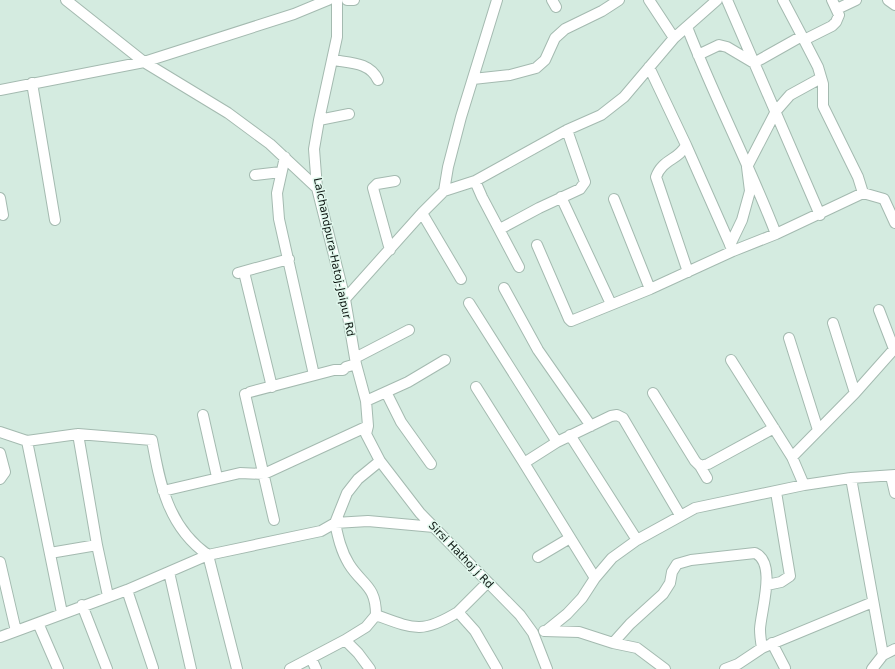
<svg xmlns="http://www.w3.org/2000/svg" width="895" height="669" font-family="'DejaVu Sans',sans-serif">
<style>
.lines{fill:none;stroke-linecap:round;stroke-linejoin:round}
.minor-casing{stroke:#a4bab0;stroke-width:12}
.minor{stroke:#fff;stroke-width:10}
.labels{text-anchor:middle;dominant-baseline:central;stroke-width:3;stroke-linejoin:round;paint-order:stroke}
.street-label{font-size:11px;fill:#0d1511;stroke:#e1f8ed}
</style>
<rect width="100%" height="100%" fill="#d4ebe0"/>
<g class="lines">
<defs>
<path id="minor" d="M66 0 144 62 228 113 270 144 317 188
M337 0V37L319 120 314 149 317 188 345 299 356 364 366 401 368 426 366 434 380 461 420 513 520 615 533 633 547 669
M347 0H354
M552 0 556 7
M649 0 674 38
M727 0 820 215
M783 0 802 36
M888 0 895 5
M837 9 856 0
M687 27C714 97 749 164 776 234
M804 40 832 26 836 22 839 15 832 0
M698 55 719 45 727 47 754 63 802 36 818 67 823 84V106L858 177 863 193
M333 60C350 63 370 62 378 80
M649 67 686 145C679 160 662 159 656 177L688 272
M473 79 510 75 536 68 545 60 555 38 565 29 602 11 619 0
M32 83 55 220
M0 90 144 62 294 14 328 0
M319 120 349 114
M686 145 732 249
M285 157 277 193 279 219 314 375
M255 175 281 172
M475 181 482 197 519 267
M444 191 448 167 461 117 497 0
M561 197 611 304
M0 198 3 215
M614 199 650 289
M422 213 461 279
M500 229 539 208 580 189 585 182 567 130
M537 245 569 319 571 321 650 289 733 251 776 234 863 193 884 199 895 223
M730 245 742 220 750 191 747 167 776 111 790 95 821 78
M390 250 373 188 377 184 395 181
M244 272 272 387
M238 273 289 259
M504 288 538 350 591 426
M345 299 422 213 444 191 475 181 567 130 601 115 624 97 674 38 717 0
M469 303 557 442
M879 310 894 349
M833 323 855 393
M789 338 818 430
M355 358 409 330
M731 360 792 457 804 485
M476 387 524 463
M250 392 334 370H343L346 367 356 364
M386 392 401 422 431 464
M653 393 695 461 700 466 708 464 774 428
M245 394 274 520
M366 401 408 382 445 360
M203 415 217 477
M0 432 27 441 78 434 152 440C160 484 168 527 208 555
M78 434 97 545 108 596
M570 435 637 540
M27 441 62 613
M0 453 5 472 0 479
M792 457 855 393 895 348
M700 466 707 478
M891 476 895 493
M851 478 883 655 872 669
M163 491 240 473 264 474 368 426
M50 553 97 545
M538 557 570 538
M0 562 16 631
M169 572 191 669
M595 578 524 463 557 442 611 416 617 415 623 418 680 515
M767 585 781 582 790 576 776 492
M127 590 153 668
M82 605 107 669
M458 612 487 583
M376 615C414 629 422 634 458 612L475 631 497 669
M38 623 58 669
M544 631 579 632 613 643 637 648 665 669
M546 631 567 614 582 598 595 578 612 558 637 540 695 508 804 485 851 478 895 475
M0 637 127 590 208 555
M613 643 630 624 663 594 670 583 672 572 677 564 691 560 755 553C777 563 761 610 760 629 760 635 761 642 762 648
M772 643 785 668
M883 655 895 649
M311 658 316 669
M237 669 208 555 321 531 335 523 347 493 358 479 380 461
M290 669 345 640
M370 669 358 653 345 640 366 627 376 615C376 585 362 585 349 564 341 551 338 537 335 523L368 521 434 527
M725 669 738 664 762 648 873 602"/>
</defs>
<use href="#minor" class="minor-casing"/>
<use href="#minor" class="minor"/>
</g>
<g class="labels">
<g class="street-label">
<text transform="translate(334 257) rotate(78)">Lalchandpura-Hatoj-Jaipur Rd</text>
<text transform="translate(461 555) rotate(46)">Sirsi Hathoj j Rd</text>
</g>
</g>
</svg>
